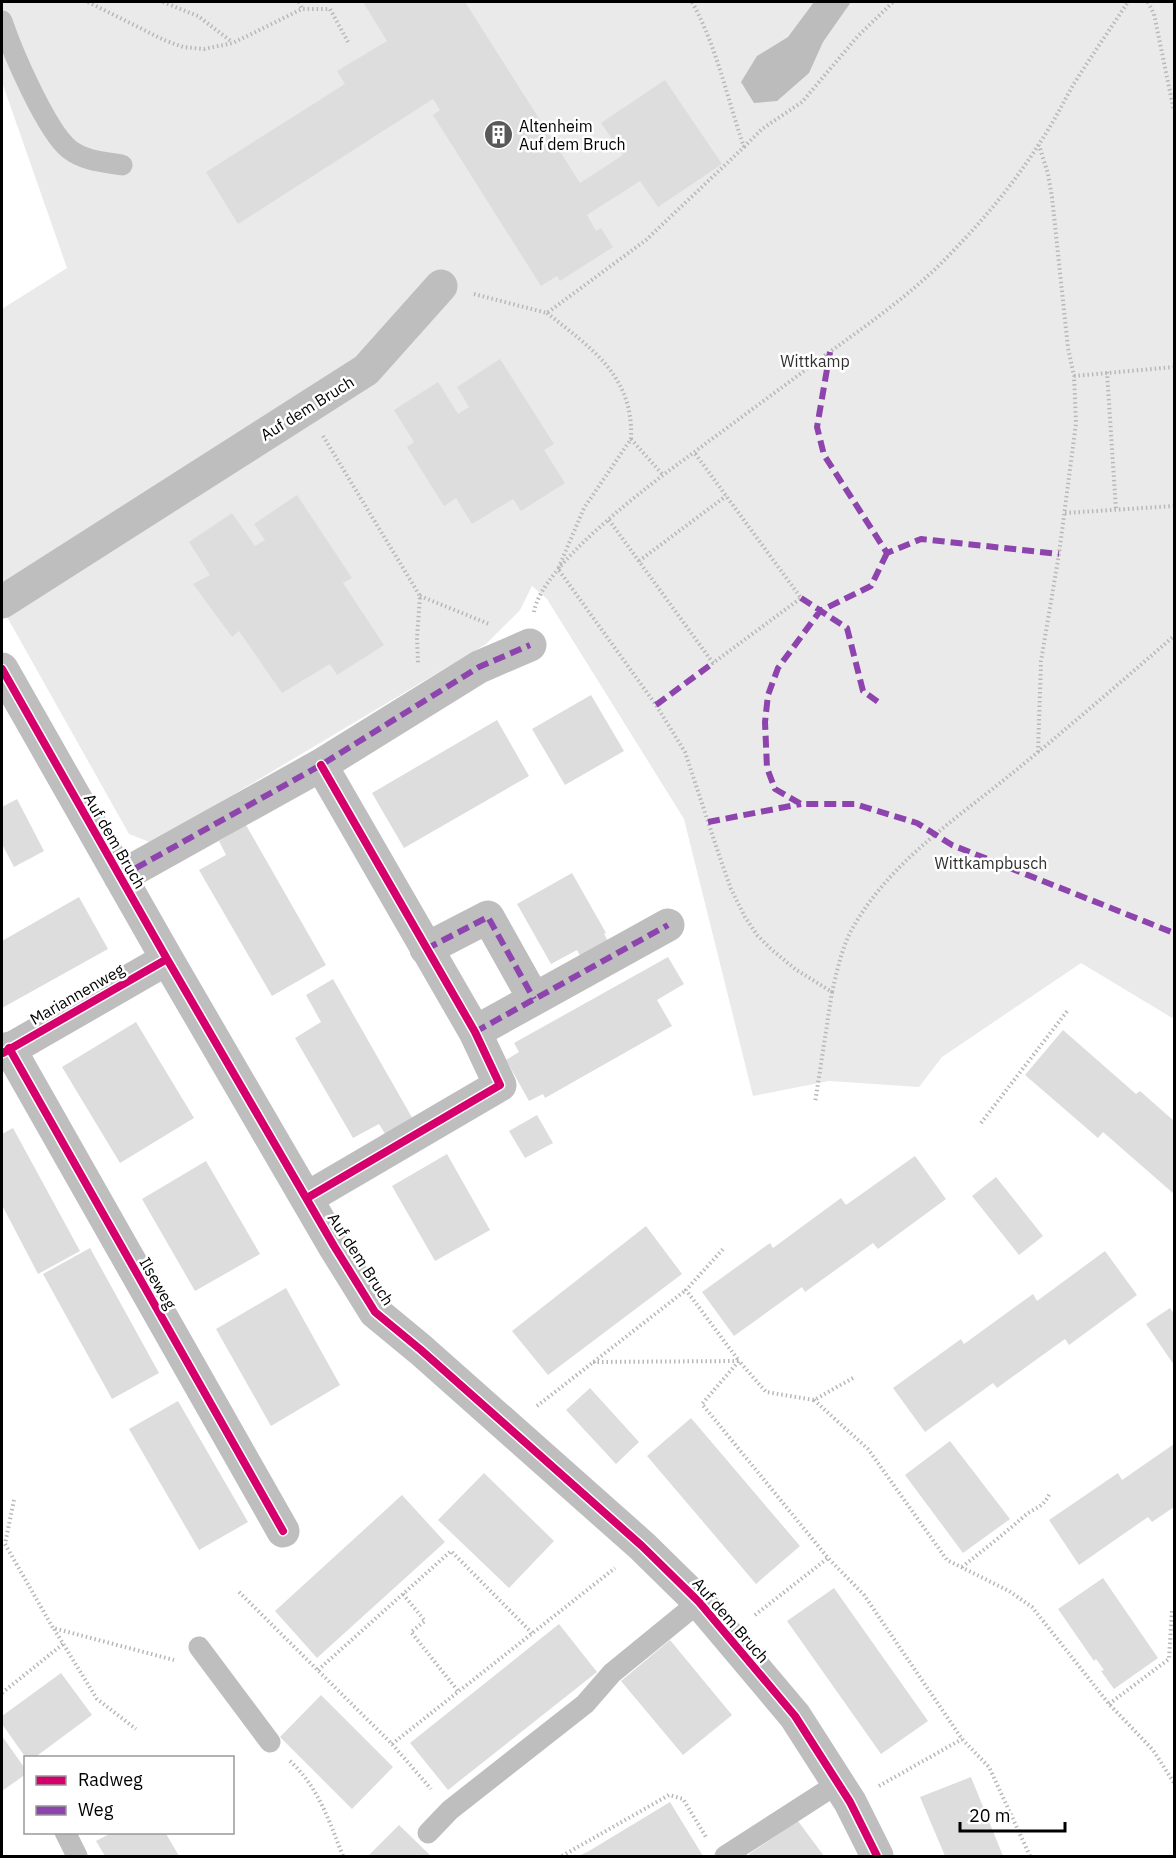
<svg xmlns="http://www.w3.org/2000/svg" width="1176" height="1858" font-family="'IBM Plex Sans',sans-serif">
<style>
.green{fill:#eaeaea}
.water{fill:#bcbcbc}
.building{fill:#ddd}
.lines{fill:none;stroke-linecap:round;stroke-linejoin:round}
.path{stroke:#b8b8b8;stroke-width:4;stroke-dasharray:1.5 3;stroke-linecap:butt}
.service{stroke:#bebebe;stroke-width:21}
.minor{stroke:#bebebe;stroke-width:33}
.quiet{stroke:#8e44ad;stroke-width:6;stroke-dasharray:12 6;stroke-linecap:butt}
.cycleway-casing{stroke:#fff;stroke-width:11}
.cycleway{stroke:#d6006c;stroke-width:8}
.labels{text-anchor:middle;dominant-baseline:central;stroke-width:5;stroke-linejoin:round;paint-order:stroke}
.poi-label{font-size:16px;fill:#000;stroke:#fff;text-anchor:start}
.park-label{font-size:16px;fill:#303030;stroke:#fff}
.street-label{font-size:16px;fill:#000;stroke:#fff}
</style>
<rect width="100%" height="100%" fill="#fff"/>
<path class="green" d="M2 2H1174V1019L1081 963 942 1057 919 1087 829 1081 753 1096 684 819 547 599 532 586 520 610 486 644 152 843 129 834 2 608V309L67 268 2 82Z"/>
<path class="water" d="M814 2H851L823 42 809 73 777 101 754 103 741 82 757 56 788 37Z"/>
<path class="building" d="M363 2H465L580 183 623 155 601 123 665 80 722 164 658 207 640 181 587 215 596 231 601 228 613 247 560 281 557 276 541 286 433 115 440 110 433 99 238 224 206 172 345 84 337 71 387 41Z
M500 359 554 444 544 450 565 483 521 511 513 499 472 524 456 498 444 506 407 447 414 442 394 410 438 382 458 414 469 407 457 387Z
M297 495 352 578 343 583 384 645 337 675 330 664 282 693 239 631 232 637 193 584 210 575 189 542 232 513 255 546 265 540 254 524Z
M591 695 624 751 565 785 532 729Z
M497 720 529 776 404 848 372 793Z
M17 799 44 851 14 867 2 844V807Z
M246 825 326 965 272 996 199 870 226 855 219 841Z
M572 873 606 933 604 934 612 948 584 963 577 950 551 964 517 904Z
M79 897 108 949 2 1008V941Z
M668 957 684 984 657 1000 672 1026 545 1098 543 1094 529 1101 506 1060 519 1052 514 1043Z
M333 979 414 1121 387 1137 379 1124 353 1138 295 1038 321 1022 306 995Z
M136 1022 194 1118 120 1163 62 1067Z
M1063 1030 1136 1094 1140 1091 1174 1121V1194L1103 1132 1098 1138 1025 1075Z
M537 1115 553 1143 525 1158 509 1131Z
M13 1128 80 1251 38 1274 2 1205V1134Z
M447 1154 490 1230 435 1261 392 1186Z
M915 1156 946 1199 878 1249 873 1243 805 1292 802 1287 734 1336 702 1292 770 1243 773 1248 841 1198 846 1205Z
M206 1161 260 1254 195 1291 142 1199Z
M996 1177 1043 1236 1019 1255 972 1196Z
M646 1226 682 1274 548 1375 512 1331Z
M90 1248 159 1373 112 1399 43 1274Z
M1105 1251 1137 1295 1069 1345 1065 1339 997 1388 993 1383 925 1432 893 1388 961 1339 964 1344 1033 1294 1037 1301Z
M286 1288 340 1385 271 1426 216 1329Z
M1170 1308 1174 1314V1365L1146 1324Z
M590 1388 639 1442 616 1464 566 1410Z
M178 1401 248 1522 199 1550 129 1429Z
M691 1418 800 1546 756 1584 647 1456Z
M950 1441 1010 1519 963 1553 905 1475Z
M1174 1444V1507L1152 1522 1148 1517 1079 1565 1049 1520 1118 1473 1122 1480Z
M484 1473 554 1541 509 1588 438 1520Z
M402 1495 445 1542 317 1658 275 1611Z
M1103 1578 1158 1658 1114 1689 1101 1671 1104 1670 1096 1659 1094 1661 1058 1609Z
M834 1588 928 1721 881 1754 787 1621Z
M559 1624 597 1672 448 1790 410 1743Z
M670 1640 732 1715 683 1755 621 1681Z
M61 1673 92 1715 34 1758H26L2 1724V1716Z
M321 1695 393 1767 352 1809 280 1737Z
M2 1736 26 1770V1774L2 1791Z
M971 1777 1001 1851 1003 1856H945L920 1797Z
M670 1802 703 1856H579L589 1851Z
M798 1821 824 1856H751L749 1854Z
M399 1825 431 1856H368Z
M113 1832H165L179 1856H105L96 1841Z"/>
<g class="lines">
<path class="path" d="M88 2 164 40 183 47 204 49 233 43 302 9H330L348 42
M163 2 198 16 232 42
M299 2 302 9
M1148 2 1154 14 1174 111
M744 147 762 129 802 102 858 36 893 2
M474 294 547 313 646 240 744 147C727 98 717 47 692 2
M547 313C591 348 634 376 631 439L584 508 558 569 656 705 685 752 720 858 731 889 745 917 757 935 771 949 795 969 832 992 815 1103
M1107 372 1116 510
M1074 376 1174 367
M323 436 420 596 417 638 418 663
M631 439 663 475
M1065 513 1174 506
M609 520 713 663 801 598 694 452
M639 561 726 496
M420 596 489 624
M534 612C541 566 650 484 689 456 736 421 784 386 831 351 874 320 918 289 954 250 985 218 1015 182 1039 144 1052 125 1062 105 1073 85 1091 57 1110 29 1128 2
M1038 752 1041 661 1059 554 1076 423 1074 376 1068 348 1052 197 1048 174 1039 145
M832 992C837 972 841 950 851 931 888 863 956 819 1015 771 1069 727 1122 681 1174 636
M981 1123 1068 1010
M593 1362 739 1361 686 1290 724 1248
M853 1378 814 1400 766 1392 739 1361 702 1404 828 1558 864 1595 962 1739 989 1767 1030 1856
M814 1400 868 1449 947 1560 1009 1591 1032 1607 1109 1704 1153 1750 1174 1783
M537 1406 686 1290
M14 1500 5 1544 53 1628 174 1660
M962 1567C982 1551 1003 1535 1022 1518 1035 1506 1041 1511 1050 1493
M239 1592 392 1744 431 1789
M403 1594 425 1621 411 1632 458 1691
M755 1615 828 1558
M54 1629 97 1699 136 1729
M318 1670 451 1551 532 1633
M2 1693 63 1644
M1109 1704 1169 1659 1172 1609
M392 1744 615 1568
M290 1761C319 1788 329 1821 343 1856
M879 1786 962 1739
M562 1856 669 1795 683 1799 706 1837"/>
<path class="service" d="M2 21C12 51 46 130 69 149 84 161 104 162 122 165
M199 1647 270 1742
M65 1832 77 1856
M428 1833 450 1810 585 1704 612 1673 699 1602
M725 1856 837 1784"/>
<path class="minor" d="M2 602 366 370 441 286
M2 669 167 959 334 1246 375 1312 421 1350 642 1546 699 1602 795 1716 850 1802 877 1856
M120 877 321 765 479 667 530 645
M426 949 488 917 534 999
M475 1032 668 925
M9 1048 283 1531
M2 1054 167 959
M307 1198 500 1085 475 1032 321 765"/>
<path class="quiet" d="M830 352 817 427 824 455 887 553 921 539 1059 554
M887 553 871 586 820 611 778 668 768 695 765 722 767 768 775 789 801 804H855L917 823 952 845 1174 933
M801 598 847 628 863 691 881 704
M656 705 713 663
M708 822 801 804
M120 877 321 765 479 667 530 645
M426 949 488 917 534 999
M475 1032 668 925"/>
<defs>
<path id="cycleway" d="M2 669 167 959 334 1246 375 1312 421 1350 642 1546 699 1602 795 1716 850 1802 877 1856
M9 1048 283 1531
M3 1053 167 959
M307 1198 500 1085 475 1032 321 765"/>
</defs>
<use href="#cycleway" class="cycleway-casing"/>
<use href="#cycleway" class="cycleway"/>
</g>
<defs>
<symbol id="building-disc" viewBox="-11 -11 22 22"><circle r="9.5" fill="#595959" stroke="#fff"/><path d="M-4-6H4V6H1V3H-1V6H-4ZM-2.5-4.3h1.7v1.8h-1.7ZM.8-4.3h1.7v1.8H.8ZM-2.5-1h1.7V.8h-1.7ZM.8-1h1.7V.8H.8Z" fill="#fff"/></symbol>
</defs>
<g fill-rule="evenodd">
<use href="#building-disc" x="482" y="118" width="33" height="33"/>
</g>
<g class="labels">
<g class="poi-label">
<text x="519" y="126">Altenheim<tspan x="519" dy="18">Auf dem Bruch</tspan></text>
</g>
<g class="park-label">
<text x="815" y="361">Wittkamp</text>
<text x="991" y="863">Wittkampbusch</text>
</g>
<g class="street-label">
<text transform="translate(307 408) rotate(-32)">Auf dem Bruch</text>
<text transform="translate(115 841) rotate(60)">Auf dem Bruch</text>
<text transform="translate(77 994) rotate(-30)">Mariannenweg</text>
<text transform="translate(361 1259) rotate(57)">Auf dem Bruch</text>
<text transform="translate(158 1283) rotate(60)">Ilseweg</text>
<text transform="translate(731 1620) rotate(49)">Auf dem Bruch</text>
</g>
</g>
<rect width="1176" height="1858" fill="none" stroke="#000000" stroke-width="6"/>
<rect x="24" y="1756" width="210" height="78" fill="#ffffff" stroke="#999999" stroke-width="1.5"/>
<rect x="36" y="1776" width="30" height="9" fill="#d6006c" stroke="#999999" stroke-width="1.5"/>
<text x="78" y="1786" font-size="18" fill="#000000">Radweg</text>
<rect x="36" y="1806" width="30" height="9" fill="#8e44ad" stroke="#999999" stroke-width="1.5"/>
<text x="78" y="1816" font-size="18" fill="#000000">Weg</text>
<path d="M960 1822v9h105v-9" fill="none" stroke="#000000" stroke-width="3"/>
<text x="969" y="1822" font-size="18" fill="#000000" stroke="#ffffff" stroke-width="4.5" paint-order="stroke">20 m</text>
</svg>
